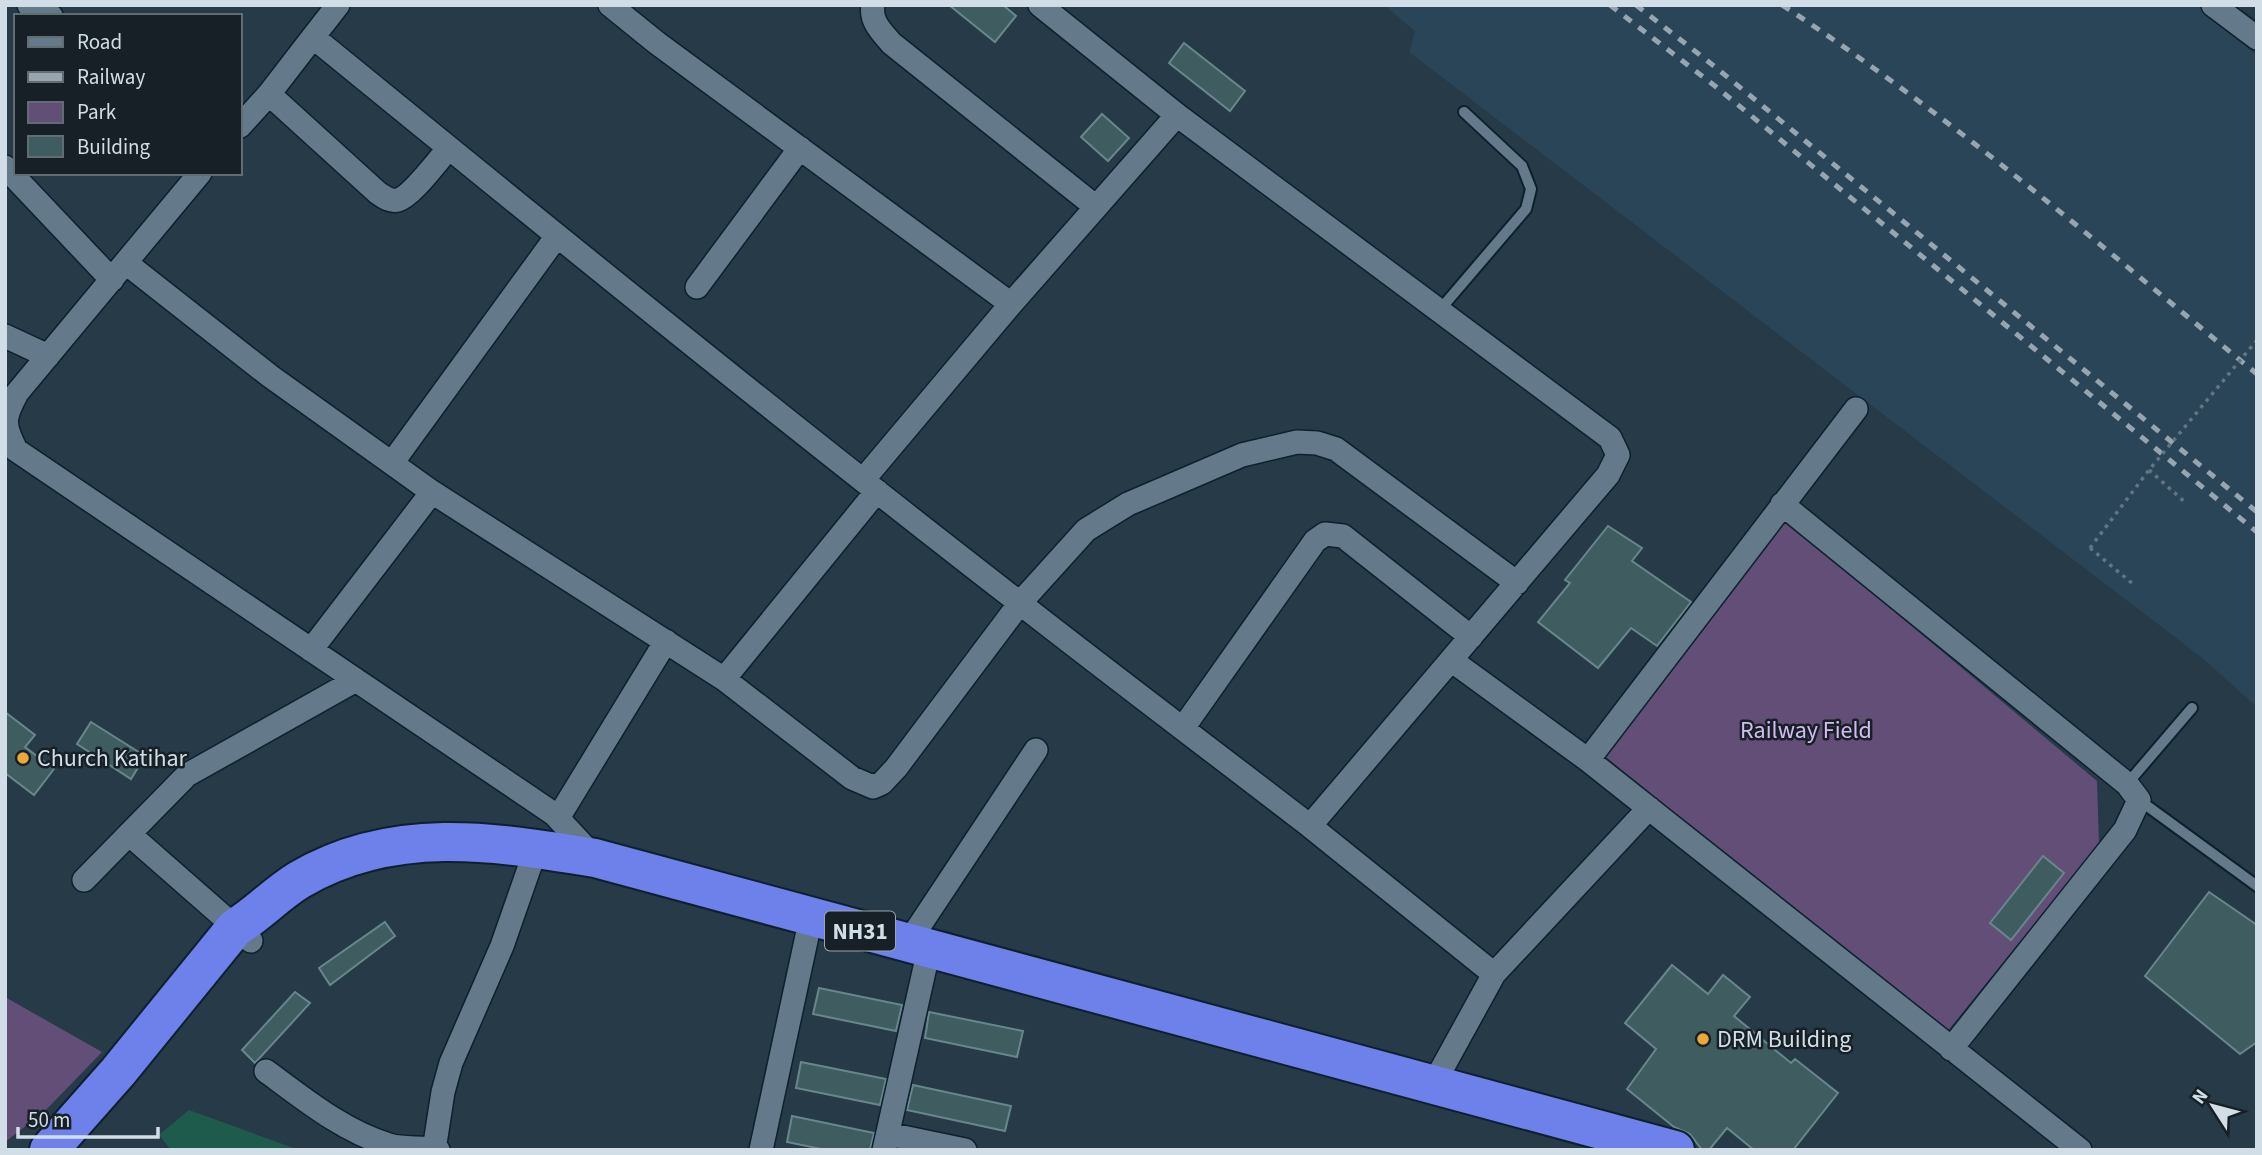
<svg xmlns="http://www.w3.org/2000/svg" width="2262" height="1155" font-family="'Source Sans 3',sans-serif">
<style>
.built{fill:#2b4558}
.green{fill:#634e77}
.water{fill:#1f5b4d}
.building{fill:#3f5d61;stroke:#68878c;stroke-width:2}
.lines{fill:none;stroke-linecap:round;stroke-linejoin:round}
.lane-casing{stroke:#0d202e;stroke-width:14}
.street-casing{stroke:#0d202e;stroke-width:26}
.highway-casing{stroke:#0d202e;stroke-width:42}
.path{stroke:#637581;stroke-width:3.5;stroke-dasharray:3.5 5;stroke-linecap:butt}
.lane{stroke:#647989;stroke-width:10}
.street{stroke:#647989;stroke-width:23}
.highway{stroke:#6e80ea;stroke-width:38}
.rail{stroke:#97a5b0;stroke-width:5;stroke-dasharray:9 9;stroke-linecap:butt}
.path-bridge{stroke:#637581;stroke-width:3.5;stroke-dasharray:3.5 5;stroke-linecap:butt}
.poi-dot{fill:#eca93a;stroke:#172026;stroke-width:2.5}
.labels{text-anchor:middle;dominant-baseline:central;stroke-width:5;stroke-linejoin:round;paint-order:stroke}
.shield{fill:#172026;stroke:#9aa5ad;stroke-width:2}
.shield-label{font-size:23px;font-weight:bold;fill:#d2dee7}
.park-label{font-size:24px;fill:#d5b9f2;stroke:#172026}
.poi-label{font-size:24px;fill:#d2dee7;stroke:#172026;text-anchor:start}
</style>
<rect width="100%" height="100%" fill="#263a48"/>
<path class="built" d="M1384 5H2196L2257 56V707L2201 657 1409 52 1415 31Z"/>
<path class="green" d="M1786 521 2097 781 2099 844 1946 1033 1596 749Z
M5 997 102 1052 44 1112 5 1142Z"/>
<path class="water" d="M189 1110 299 1150H171L159 1135Z"/>
<path class="building" d="M949 5H1003L1016 16 995 42Z
M1184 43 1245 91 1230 111 1169 63Z
M1102 114 1129 138 1108 161 1081 137Z
M1608 526 1642 548 1632 561 1691 602 1657 646 1631 628 1598 668 1538 622 1570 583 1565 580Z
M5 712 35 735 25 747 54 769 34 795 5 773Z
M91 722 145 756 131 779 77 744Z
M2043 856 2064 873 2011 940 1990 923Z
M2209 892 2257 925V1042L2240 1054 2145 976Z
M385 922 395 936 330 985 319 968Z
M1672 965 1708 994 1723 975 1750 997 1734 1016 1791 1063 1795 1059 1838 1093 1793 1150H1754L1727 1128 1709 1150H1702L1690 1134 1674 1127 1627 1089 1656 1049 1625 1023Z
M819 988 902 1005 896 1031 813 1014Z
M295 992 310 1003 255 1063 242 1050Z
M929 1012 1023 1031 1017 1057 925 1038Z
M801 1062 886 1079 880 1105 796 1088Z
M913 1085 1011 1106 1005 1131 907 1110Z
M792 1116 874 1133 870 1150H826L787 1142Z"/>
<g class="lines">
<defs>
<path id="lane" d="M1438 312 1526 209 1531 189 1522 166 1464 112
M2127 784 2192 708
M2139 800 2257 886"/>
<path id="street" d="M29 5 51 16
M610 5 657 43 1011 304
M873 5C870 21 881 31 891 43L1096 207
M1040 5 1177 115 1610 438 1618 455 1608 475 1310 826 1494 974 1433 1085
M2213 5 2257 38
M313 37 338 5
M269 94 378 193C384 197 390 202 398 200 412 196 438 160 449 148
M240 126 269 94 313 37C547 228 782 419 1021 604 1117 679 1214 752 1310 826
M5 167 112 280
M200 173 17 393C3 419 3 424 16 450L554 814 595 858
M126 263 270 376 432 492 311 650
M697 287 800 148
M5 336 48 356
M392 463 557 236
M863 480 1011 304 1177 115
M432 492 724 679 852 778 873 787 882 783 896 768 1020 603 1086 530 1128 504 1242 455 1297 442 1317 443 1336 449 1517 583
M1782 504 2127 784 2139 800 2125 830 1951 1049
M1451 660 1588 760 2080 1150
M724 679 877 491
M1183 728 1315 541 1325 534 1343 536 1471 637
M1588 760 1856 409
M558 818 666 641
M129 834 251 941
M84 880 187 775 356 680
M908 943 1036 750
M1494 974 1649 808
M266 1071C304 1099 343 1131 389 1145 404 1150 422 1146 438 1150
M888 1134 965 1150
M434 1150 443 1092 451 1063 502 946 531 863
M761 1150 807 936
M884 1150 925 967"/>
<path id="highway" d="M49 1150 118 1072 235 928C258 914 276 894 299 880 392 825 493 841 595 858L1675 1150"/>
</defs>
<use href="#lane" class="lane-casing"/>
<use href="#street" class="street-casing"/>
<use href="#highway" class="highway-casing"/>
<path class="path" d="M2149 470 2187 504
M2090 548 2133 584"/>
<use href="#lane" class="lane"/>
<use href="#street" class="street"/>
<use href="#highway" class="highway"/>
<path class="rail" d="M1610 5 1715 86 2257 532
M1636 5 1714 66 2257 512
M1782 5C1950 115 2102 247 2257 374"/>
<path class="path-bridge" d="M2090 548 2149 470 2257 340"/>
</g>
<g class="poi-dot">
<circle cx="23" cy="758" r="7"/>
<circle cx="1703" cy="1039" r="7"/>
</g>
<g class="labels">
<rect class="shield" x="825" y="911.5" width="70" height="39" rx="5"/>
<g class="shield-label">
<text x="860" y="931">NH31</text>
</g>
<g class="park-label">
<text x="1806" y="730">Railway Field</text>
</g>
<g class="poi-label">
<text x="37" y="758">Church Katihar</text>
<text x="1717" y="1039">DRM Building</text>
</g>
</g>
<rect width="2262" height="1155" fill="none" stroke="#d2dee7" stroke-width="14"/>
<rect x="14" y="14" width="228" height="161" fill="#172026" stroke="#626c73" stroke-width="2"/>
<rect x="28" y="37" width="35" height="10" fill="#647989" stroke="#626c73" stroke-width="2"/>
<text x="77" y="49" font-size="21" fill="#d2dee7">Road</text>
<rect x="28" y="72" width="35" height="10" fill="#97a5b0" stroke="#626c73" stroke-width="2"/>
<text x="77" y="84" font-size="21" fill="#d2dee7">Railway</text>
<rect x="28" y="102" width="35" height="21" fill="#634e77" stroke="#626c73" stroke-width="2"/>
<text x="77" y="119" font-size="21" fill="#d2dee7">Park</text>
<rect x="28" y="136" width="35" height="21" fill="#3f5d61" stroke="#626c73" stroke-width="2"/>
<text x="77" y="154" font-size="21" fill="#d2dee7">Building</text>
<g transform="translate(2213 1106) rotate(306)" stroke="#172026" stroke-width="5" paint-order="stroke">
<path d="M0-5L12 26L0 18L-12 26Z" fill="#d2dee7"/>
<text y="-10" font-size="19" font-weight="bold" text-anchor="middle" fill="#d2dee7">N</text>
</g>
<path d="M18 1127v10h140v-10" fill="none" stroke="#d2dee7" stroke-width="3.5"/>
<text x="28" y="1127" font-size="21" fill="#d2dee7" stroke="#172026" stroke-width="5" paint-order="stroke">50 m</text>
</svg>
